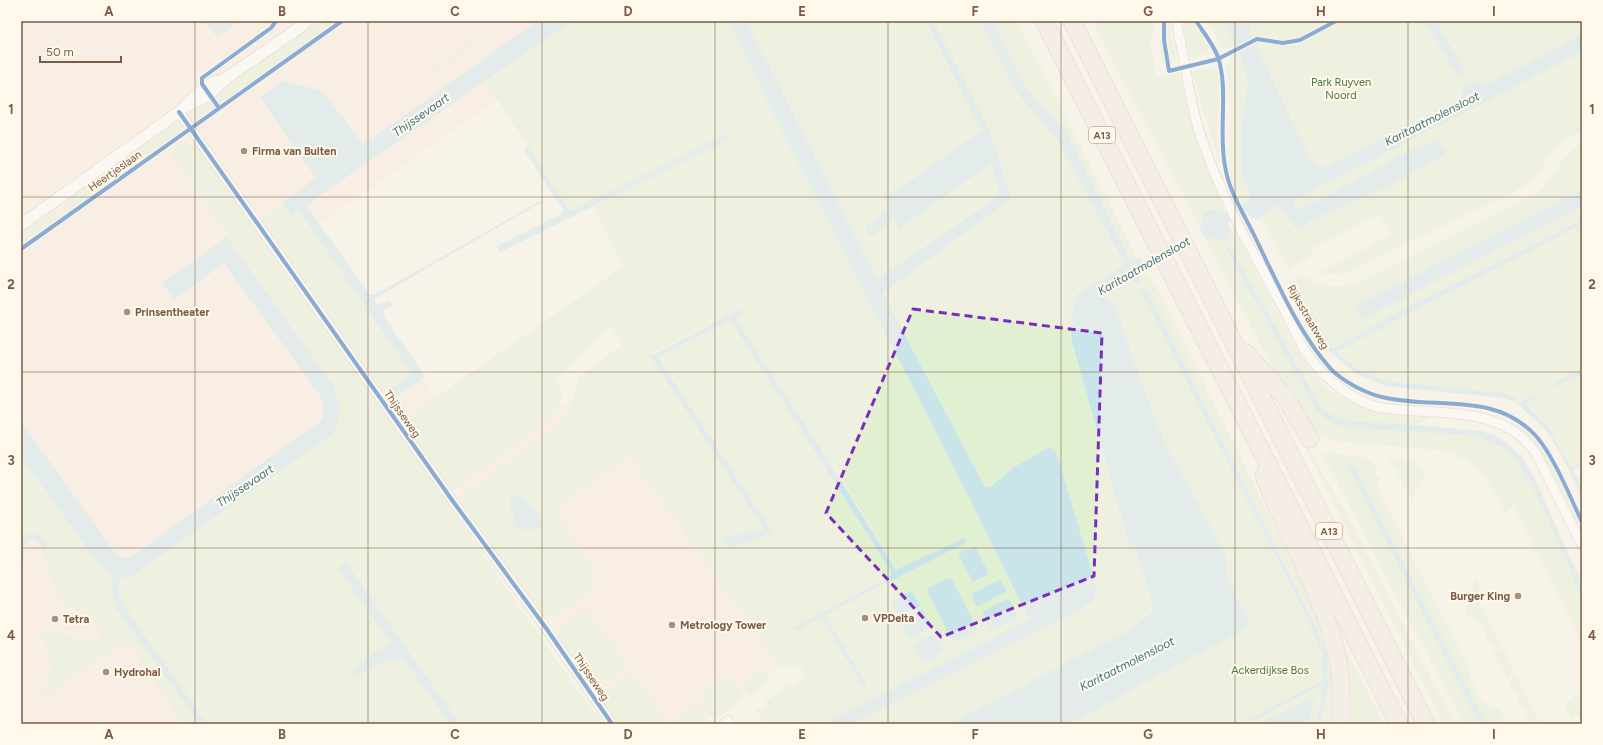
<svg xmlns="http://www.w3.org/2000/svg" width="1603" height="745" font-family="Figtree,sans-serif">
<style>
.commercial{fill:#f9e8dc}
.green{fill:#e2f0d2;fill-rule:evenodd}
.water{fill:#c9e5ea}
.pier{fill:#f8f3e9}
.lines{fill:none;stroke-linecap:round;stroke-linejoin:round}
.minor-casing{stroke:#d6cfc6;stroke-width:11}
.tertiary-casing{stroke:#d6cfc6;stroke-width:13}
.motorway-casing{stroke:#d7cdc4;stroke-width:19}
.minor{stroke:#fefdfc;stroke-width:9}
.tertiary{stroke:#fefdfc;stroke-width:11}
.motorway{stroke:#f2e9e3;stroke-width:17}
.cycleway-casing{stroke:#fff8eb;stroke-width:6}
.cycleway{stroke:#0057b8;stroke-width:4}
.marked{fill:none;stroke:#7b2cbf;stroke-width:3;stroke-dasharray:8 5;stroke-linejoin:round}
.grid{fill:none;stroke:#795b46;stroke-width:1;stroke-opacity:0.55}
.poi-dot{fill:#a5907f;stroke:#fff8eb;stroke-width:1.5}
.labels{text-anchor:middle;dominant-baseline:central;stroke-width:4;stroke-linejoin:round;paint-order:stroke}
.shield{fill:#fff8eb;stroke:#a18a78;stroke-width:1}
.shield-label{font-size:10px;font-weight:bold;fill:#795b46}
.park-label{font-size:11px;fill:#497a3b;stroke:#fff8eb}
.poi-label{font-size:11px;font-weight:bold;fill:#795b46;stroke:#fff8eb;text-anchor:start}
.street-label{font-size:11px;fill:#795b46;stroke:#fff8eb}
.water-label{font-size:12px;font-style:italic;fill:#3b7687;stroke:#fff8eb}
.neatline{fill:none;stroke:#795b46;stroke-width:1.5}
.grid-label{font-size:13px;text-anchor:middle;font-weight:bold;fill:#795b46}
</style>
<rect width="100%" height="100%" fill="#f8f3e9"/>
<path class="commercial" d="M21 21H611L316 226 418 372 477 462 587 389 784 662 698 724H624L386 386 133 570 221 724H21Z"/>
<path class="green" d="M321 21H336L193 122 192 115 196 107 305 30 306 31Z
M500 21H502L482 35 483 38 436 71 433 67 442 60 443 62Z
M572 21H729L776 119 975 509 1029 621 824 724H766L756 710 767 705 765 702 790 683 793 687 806 675 797 664 787 667 779 665 630 456 554 509 592 569 594 582 592 588 581 598 555 616H543L537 611 458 498 556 427 565 416 570 407 579 378 621 345 611 325 555 379 561 390V399L557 410 544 424 453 491 403 420 600 283 622 265 594 206 731 138 728 133 570 211 486 82ZM741 309 743 312 736 319 837 472 897 571 964 539 966 542 825 615 868 685 863 688 821 618 795 632 891 576V571L730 320 658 356 772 530 722 538 764 529 653 353Z
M746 21H924L981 131 884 199 891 208 866 226 867 233 872 236 894 219 899 227 992 163 1000 195 876 279Z
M934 21H980L1014 89 1059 143 1125 266 1076 295 1071 318 1072 342 1128 541 1135 547 1152 601V612L1131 629 950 724H851L1078 611 1094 600 1057 454 1014 467 990 487H985L883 292 1011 199 990 131Z
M992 21H1017L1137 258 1131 262 1065 129 1037 101 1023 82Z
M1092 21H1156L1150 44 1156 75 1160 77 1179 72C1189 120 1205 166 1224 210V213L1213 209 1200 228Z
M1166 21H1169L1177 62 1164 65 1162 64 1159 47Z
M1183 21H1193L1212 53 1190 58Z
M1205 21H1223L1235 45 1222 50 1218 38Z
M1241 21H1582V39L1309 179Z
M1239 52 1242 59 1248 82 1241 132V169L1250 197 1249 201 1243 204 1233 187 1229 173 1231 98 1226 69 1234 53Z
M1582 52V130L1557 145 1534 180 1514 192 1340 275 1311 272 1322 271 1391 235 1380 214 1311 249 1313 255 1288 269 1264 224 1262 218 1263 214 1280 205 1294 227H1303L1311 221 1446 154 1438 140 1402 154 1321 199 1297 209 1293 201Z
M1216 66 1219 80 1217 140 1220 167 1192 71Z
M173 125H180L184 129 69 210 67 202 68 197Z
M186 142 190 147 194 144 352 367 572 682 603 724H460L346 562 392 644 346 678 394 659 405 661 450 724H207L125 607C119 596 117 589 121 577L132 576 334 433 341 410 333 385 170 153Z
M1582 143V190L1355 306 1359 316 1363 318 1582 207V220L1397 313 1333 348 1293 281 1302 276C1322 285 1332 289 1354 284L1538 193C1555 177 1561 155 1582 143Z
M282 203 286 209 298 211 412 374 385 394 261 218Z
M53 211 61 216 21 244V231L46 213Z
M1582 224V368L1554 385 1561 386 1582 375V462L1571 467 1549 428 1527 406V404L1538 397 1520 404V408L1514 402 1516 398 1505 393 1385 381 1359 370 1336 352Z
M1230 228 1238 237C1250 261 1263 286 1276 310 1293 342 1307 376 1338 396 1367 413 1400 415 1433 417L1417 425 1346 421 1329 414 1324 409 1229 245 1225 248 1318 413 1332 423 1386 430 1469 435 1491 442 1520 457 1582 581V595L1580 596 1582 599V642L1513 504 1506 515C1488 482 1483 464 1445 451L1336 441 1316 435 1299 413 1266 356 1205 237 1224 242 1226 241Z
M1144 268 1160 294 1315 607 1333 661 1334 724H1319C1336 676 1327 653 1307 609L1146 288 1140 291 1302 608H1304L1324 660V699L1317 724H1039L1248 619 1228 579 1225 553 1165 443 1143 387 1115 305 1104 298 1103 295 1114 288H1124L1143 271Z
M1287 411 1348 517 1455 724H1444Z
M1512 419C1548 441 1564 489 1582 526V534C1564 499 1545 443 1510 423Z
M1321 452 1369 458 1378 471 1375 472 1380 479 1377 488 1472 673 1469 675 1483 703 1499 708 1505 719 1500 721 1502 724H1464Z
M21 456 100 565 112 575 111 585 117 610 200 724H183L128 642 111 650 38 702 36 700C58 681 55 652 36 632H55L94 642 99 639 102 632C99 620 71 609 62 598 50 584 47 566 43 549L45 545 42 539 34 534 21 536Z
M1389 459C1408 459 1414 457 1425 474L1412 500Z
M1476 578 1481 587 1477 598 1502 648 1490 644 1478 619 1467 616 1466 610Z
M588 606 589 608 587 610 628 666C614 673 599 693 585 678L558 636C560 622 576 615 588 606Z
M1337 633 1384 724H1345Z
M1491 647 1504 650 1512 669 1508 681Z
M764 668 769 677 766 684 749 697 740 685Z
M1514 672 1540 724H1532L1517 698 1519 692 1512 690 1510 684Z
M633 673 668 723 696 703 710 724H617C605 707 595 698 616 682 622 679 627 674 633 673Z
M728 674 745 698 714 721 699 700 704 696 700 691 720 678 721 679Z
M1577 692 1582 701V724L1577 715 1571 718 1565 705Z"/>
<path class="water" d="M205 21H240L217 37Z
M537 21H572L306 205 370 295 376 294 540 201 542 202 374 299 377 305 389 300 393 306 384 310 383 315 425 376 423 379 395 397 390 390 412 374 299 211 292 216 282 203 316 178 260 97 283 81 323 91 363 145Z
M729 21H746L877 279 1000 195 992 163 899 228 894 219 872 236 867 233 866 226 891 208 884 199 981 131 925 21H934L990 131 1011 199 883 293 985 487H990L1014 467 1050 447 1057 454 1097 589 1094 600 1078 611 851 724H824L1029 620 975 509 776 119Z
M980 21H992L1023 82 1037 101 1065 129 1131 262 1200 228 1206 211 1213 209 1224 213 1249 201 1250 196 1241 169V132L1248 81 1242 59 1223 21H1250L1252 38 1312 162 1317 167H1326L1447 106 1461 97 1464 88 1478 81 1487 84 1582 35V52L1293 201 1297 209 1321 199 1402 154 1438 140 1446 154 1392 184 1311 221 1303 227H1294L1280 205 1263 214 1262 218 1257 220 1255 218 1250 217 1247 212 1227 222 1230 228 1226 241 1224 242 1204 237 1144 268 1140 273 1139 284 1130 281 1124 288 1118 290 1114 288 1103 295 1104 298 1115 304 1143 387 1165 443 1225 553 1228 579 1251 625 1069 724H950L1131 629 1152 612V601L1135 547 1128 541 1072 342 1071 318 1076 295 1125 265 1059 143 1014 89Z
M1425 21H1436L1465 71 1457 76Z
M728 133 731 138 499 253 497 246 560 215 563 210 524 150 527 145 570 211Z
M1582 190V207L1362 319 1359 316 1355 306Z
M1582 220V224L1336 352 1359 370 1385 381 1505 393 1517 398 1514 402 1503 398 1385 386 1355 373 1327 349 1289 283 1293 281 1333 348 1397 313Z
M227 237 333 385 341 410 334 433 132 576 121 578C117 589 119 596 125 607L207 724H200L117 610 112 594V575L100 566 21 456V422L116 554C121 558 125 558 132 556L322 420 324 407 319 394 224 263 174 300 162 283Z
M1229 245 1323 409 1330 414 1346 421 1417 425 1480 431 1495 435 1508 444 1523 458 1537 483 1582 585V599L1553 530 1533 488 1517 460 1504 448 1491 442 1469 435 1348 428 1332 423 1318 413 1225 248Z
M1147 288 1307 609C1313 621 1319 633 1324 646 1333 671 1328 700 1319 724H1315L1320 710 1322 685 1246 724H1240L1323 681 1322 654 1303 610 1140 291Z
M741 309 743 312 736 319 826 456 896 570 964 538 967 542 825 615 868 686 863 688 821 618 795 632 794 627 891 576V571L730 320 658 357 772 530 768 535 729 548 722 538 764 529 650 356Z
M1582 368V375L1555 387 1554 385 1556 382Z
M1533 395 1538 397 1527 404V406L1549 428 1571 467 1582 462V466L1573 470 1582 487V498C1571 476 1561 450 1545 430 1540 424 1521 409 1519 404Z
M1354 465 1486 724H1479L1348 466Z
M517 494C529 501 541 514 543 528L528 530 517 528 513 523 515 517 509 506 510 499Z
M34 533 42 539 45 545 43 549C40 540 32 536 25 544L21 586V536Z
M975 546 989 574 973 582 958 554Z
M346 562 460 724H450L405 661 394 659 345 679 371 655 392 644 338 568Z
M948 578 952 579 977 628 976 632 956 642 952 640 927 591 929 588Z
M1000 579 1007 591 977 607 971 594Z
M912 591 920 606 899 616 891 602Z
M1009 598 1018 617 991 631 982 612Z
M922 609 931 627 909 638 900 620Z
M934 634 944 652 922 663 913 644Z
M1312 698 1315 702 1307 724H1258Z"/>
<path class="pier" d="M1199 228 1205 237 1145 268 1140 258Z"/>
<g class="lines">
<defs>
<path id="minor" d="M1176 21C1185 58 1188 95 1199 131 1219 194 1253 253 1285 311 1295 331 1304 354 1320 370 1335 385 1356 401 1377 407 1385 409 1394 409 1402 410 1449 414 1506 409 1536 453L1582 545
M179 112 452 500 546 628 612 724
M724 724 728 721"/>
<path id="tertiary" d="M188 105 202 99 210 94 225 79 302 26 306 21
M21 225 179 112C199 96 197 87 225 79"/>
<path id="motorway" d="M1044 21 1399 724
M1072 21 1426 724
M1246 353 1285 397 1310 439
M1264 475C1275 507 1292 536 1305 567 1318 597 1334 634 1339 666 1342 685 1341 704 1341 724"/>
</defs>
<use href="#minor" class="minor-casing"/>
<use href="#tertiary" class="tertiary-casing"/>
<use href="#motorway" class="motorway-casing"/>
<use href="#minor" class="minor"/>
<use href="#tertiary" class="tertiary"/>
<use href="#motorway" class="motorway"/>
<defs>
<path id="cycleway" d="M1164 21V40L1169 71 1218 59 1257 39 1283 43 1300 40 1336 21
M1196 21C1204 33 1213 44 1218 57 1229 92 1218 130 1225 166 1229 192 1244 214 1255 237 1277 282 1297 330 1330 368 1337 376 1347 382 1356 387 1364 391 1372 395 1382 397 1434 410 1494 391 1535 435 1553 454 1570 497 1582 522
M219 108 202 84V78L271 28 276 21
M179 112 452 500 546 628 612 724
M21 249 342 21"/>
</defs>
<use href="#cycleway" class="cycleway-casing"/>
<use href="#cycleway" class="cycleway"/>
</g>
<path d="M0 0H1603V745H0ZM913 309 1102 333 1094 576 941 637 826 513Z" fill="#f8f3e9" fill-opacity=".55" fill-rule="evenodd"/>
<path class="marked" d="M913 309 1102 333 1094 576 941 637 826 513Z"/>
<path class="grid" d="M195 21V724M368 21V724M542 21V724M715 21V724M888 21V724M1061 21V724M1235 21V724M1408 21V724M21 197H1582M21 372H1582M21 548H1582"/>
<g class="poi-dot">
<circle cx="244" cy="151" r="4"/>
<circle cx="127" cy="312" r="4"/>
<circle cx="1518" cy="596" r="4"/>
<circle cx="865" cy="618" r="4"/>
<circle cx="55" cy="619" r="4"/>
<circle cx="672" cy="625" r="4"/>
<circle cx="106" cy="672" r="4"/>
</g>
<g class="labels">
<g class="shield">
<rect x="1089" y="127" width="26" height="16" rx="3"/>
<rect x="1316" y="523" width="26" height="16" rx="3"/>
</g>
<g class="shield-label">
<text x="1102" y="135">A13</text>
<text x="1329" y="531">A13</text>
</g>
<g class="park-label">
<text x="1341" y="82">Park Ruyven<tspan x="1341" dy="13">Noord</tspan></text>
<text x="1270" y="670">Ackerdijkse Bos</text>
</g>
<g class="poi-label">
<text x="252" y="151">Firma van Buiten</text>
<text x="135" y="312">Prinsentheater</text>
<text x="1510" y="596" text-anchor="end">Burger King</text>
<text x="873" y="618">VPDelta</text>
<text x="63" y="619">Tetra</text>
<text x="680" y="625">Metrology Tower</text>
<text x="114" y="672">Hydrohal</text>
</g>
<g class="street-label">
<text transform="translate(115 171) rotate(-35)">Heertjeslaan</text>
<text transform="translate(1308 317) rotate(60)">Rijksstraatweg</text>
<text transform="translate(402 414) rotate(55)">Thijsseweg</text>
<text transform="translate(591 677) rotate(56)">Thijsseweg</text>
</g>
<g class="water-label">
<text transform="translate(421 115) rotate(-35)">Thijssevaart</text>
<text transform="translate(1432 119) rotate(-27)">Karitaatmolensloot</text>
<text transform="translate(1144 266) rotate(-30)">Karitaatmolensloot</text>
<text transform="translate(245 486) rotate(-34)">Thijssevaart</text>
<text transform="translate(1127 664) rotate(-27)">Karitaatmolensloot</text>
</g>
</g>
<rect width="1603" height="745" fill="none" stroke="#fff8eb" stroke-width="44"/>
<path d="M40 56v6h81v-6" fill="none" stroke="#795b46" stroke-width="2"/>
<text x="46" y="56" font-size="12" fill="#795b46" stroke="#fff8eb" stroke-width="3" paint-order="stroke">50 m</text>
<rect x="22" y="22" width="1559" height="701" class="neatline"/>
<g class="grid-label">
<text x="109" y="16">A</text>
<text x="282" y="16">B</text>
<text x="455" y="16">C</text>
<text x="628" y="16">D</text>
<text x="802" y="16">E</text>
<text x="975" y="16">F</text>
<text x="1148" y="16">G</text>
<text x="1321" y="16">H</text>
<text x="1494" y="16">I</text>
<text x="11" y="114">1</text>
<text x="1592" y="114">1</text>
<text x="11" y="289">2</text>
<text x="1592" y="289">2</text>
<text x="11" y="465">3</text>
<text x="1592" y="465">3</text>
<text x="11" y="640">4</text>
<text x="1592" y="640">4</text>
<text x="109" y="739">A</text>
<text x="282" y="739">B</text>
<text x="455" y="739">C</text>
<text x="628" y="739">D</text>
<text x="802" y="739">E</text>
<text x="975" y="739">F</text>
<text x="1148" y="739">G</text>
<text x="1321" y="739">H</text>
<text x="1494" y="739">I</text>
</g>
</svg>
